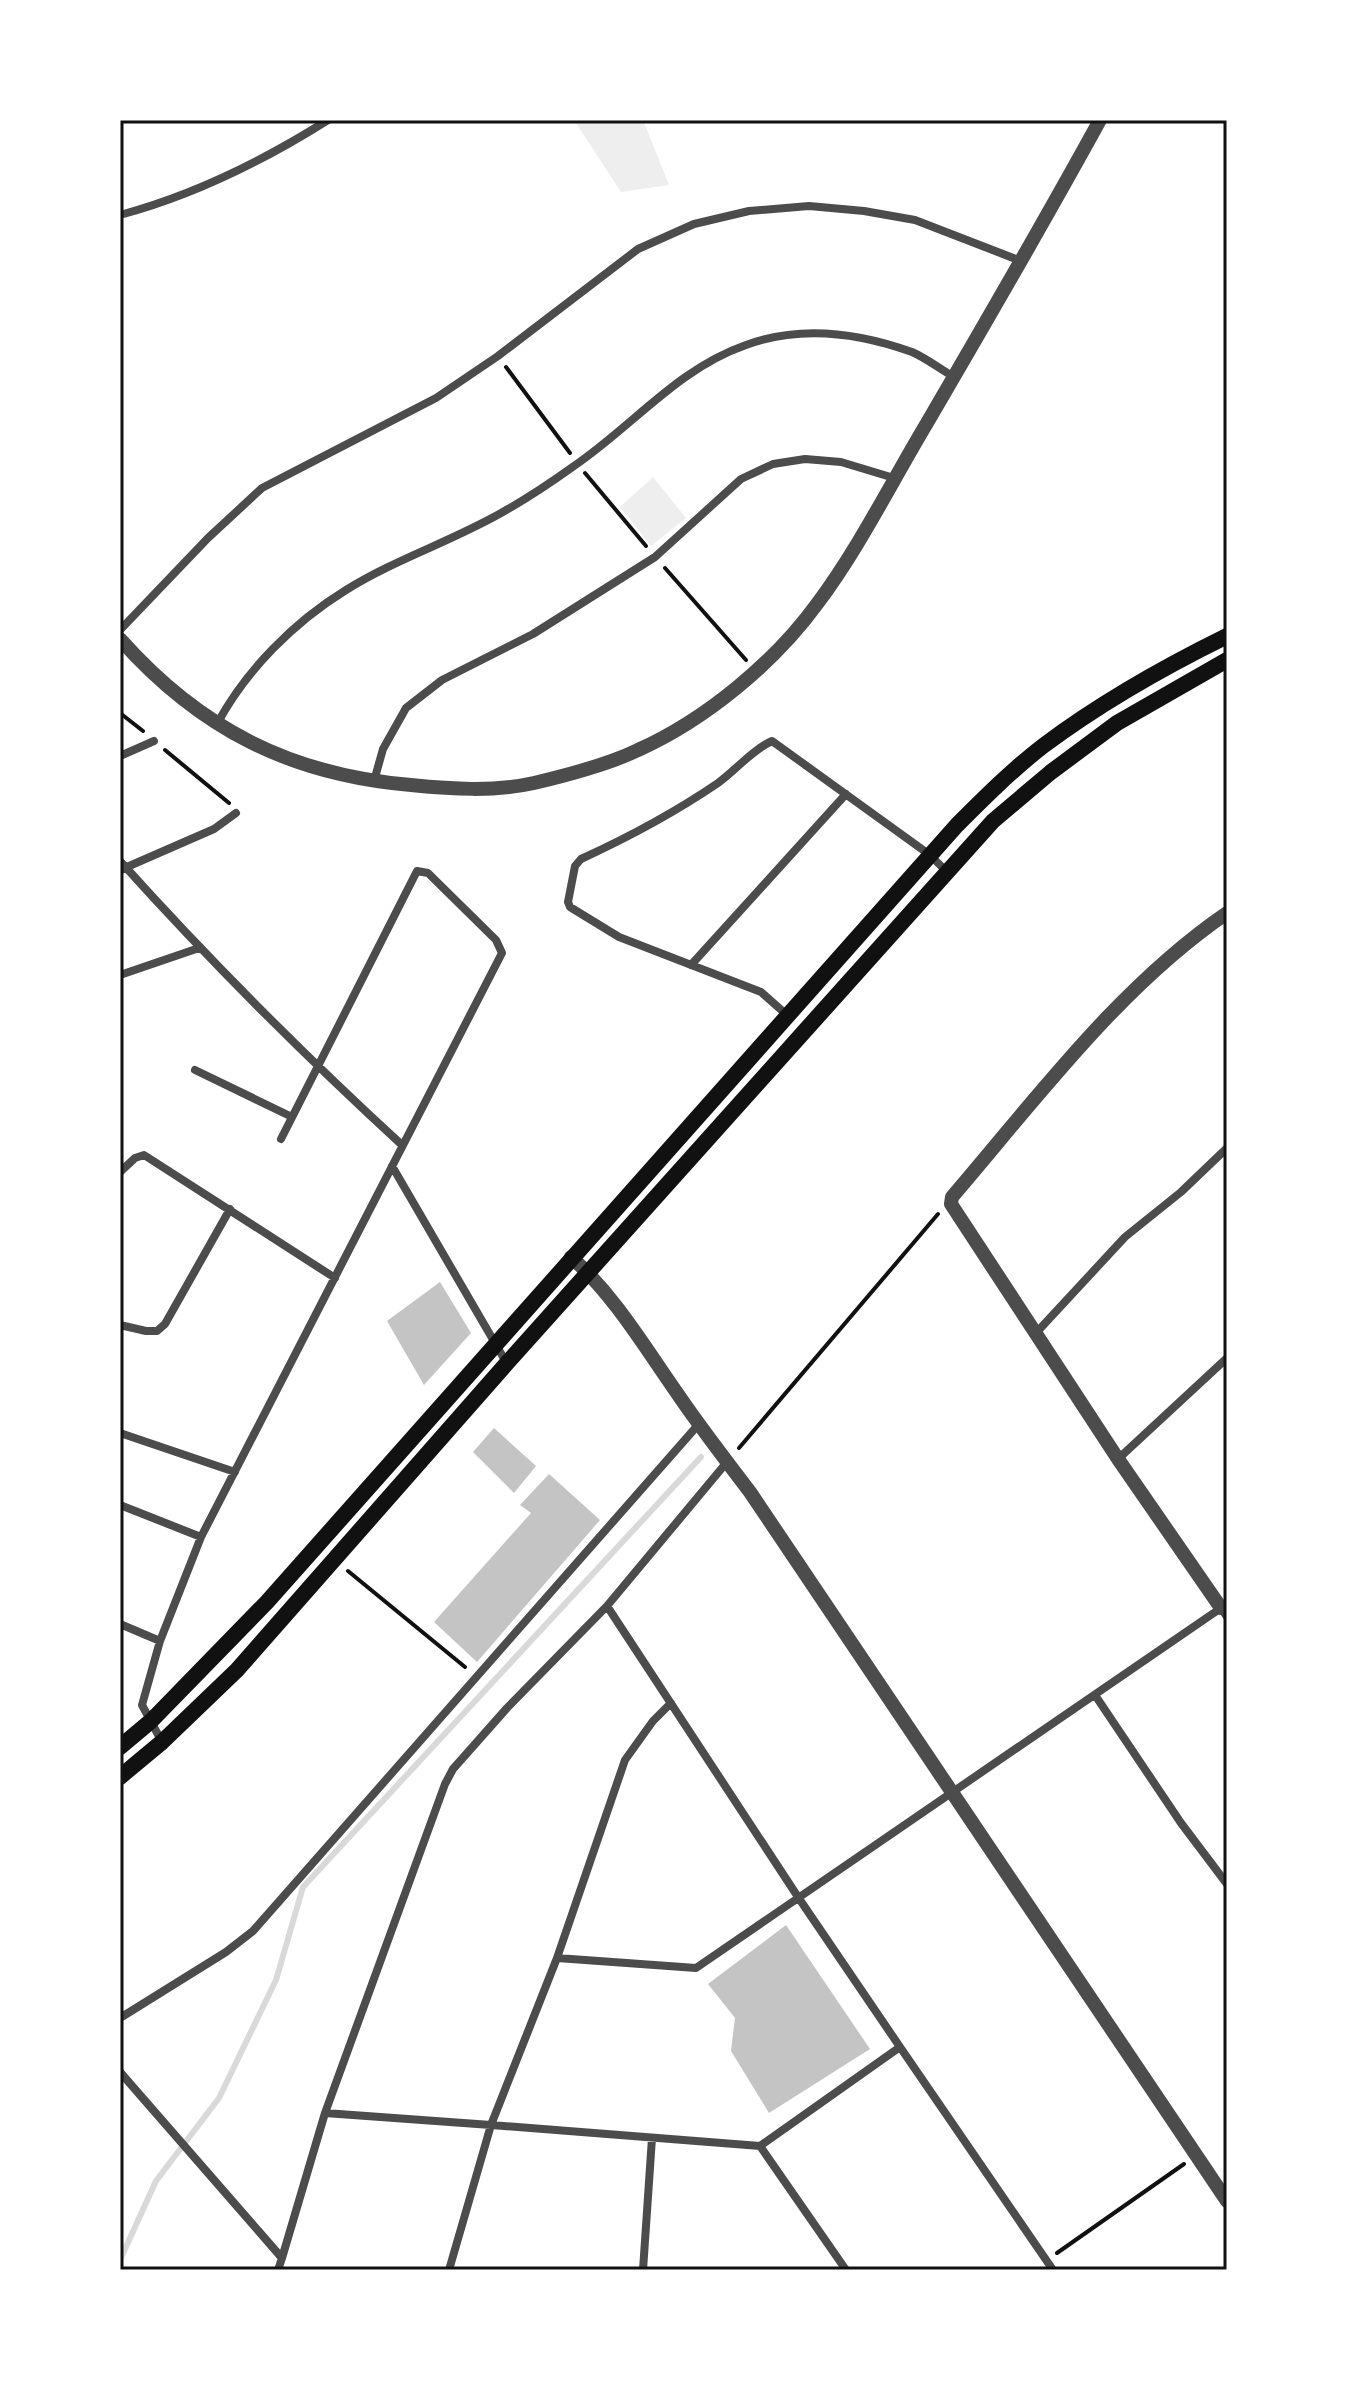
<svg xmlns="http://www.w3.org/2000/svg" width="1347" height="2390" font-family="Lora,serif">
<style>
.green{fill:#eee}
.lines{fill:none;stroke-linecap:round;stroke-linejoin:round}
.stream{stroke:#d9d9d9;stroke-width:6}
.building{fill:#c4c4c4}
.path{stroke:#111;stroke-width:4}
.minor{stroke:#4c4c4c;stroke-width:8}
.tertiary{stroke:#4c4c4c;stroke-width:14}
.secondary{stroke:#111;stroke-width:16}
.neatline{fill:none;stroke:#111;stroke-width:3}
</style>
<rect width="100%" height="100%" fill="#fff"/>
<path class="green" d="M574 120H643L669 185 621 192Z
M653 477 686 518 651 546 620 507Z"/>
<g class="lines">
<path class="stream" d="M120 2260 156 2181 219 2098 276 1980 303 1887 701 1457"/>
</g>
<path class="building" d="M440 1282 471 1333 424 1385 387 1321Z
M494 1428 536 1466 514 1493 473 1452Z
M549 1474 600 1520 477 1662 434 1622 531 1513 520 1505Z
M786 1925 870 2049 769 2113 731 2051 735 2018 708 1984Z"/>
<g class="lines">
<path class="path" d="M506 367 570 453
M585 473 646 546
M665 568 746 660
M120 713 143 731
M165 750 229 803
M739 1448 938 1214
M348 1571 465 1667
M1057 2253 1184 2164"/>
<path class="minor" d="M120 215C195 195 263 161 328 120
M120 630 208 538 262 488 436 398 498 356 638 249 694 224 749 211 809 206 864 211 915 220 1021 261
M217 724C246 670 294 622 346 590 397 558 456 540 508 509 531 496 553 481 574 466 633 426 677 369 746 345 800 325 859 333 912 352 926 358 940 369 954 377
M120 756 154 741
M374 781 383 749 406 708 442 680 533 634 655 557 741 479 773 464 805 459 841 462 894 478
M120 861C210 961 304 1055 402 1145
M120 870 214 829 236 813
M691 965 846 794
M120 975 199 948
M787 1015 761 992 619 937 570 907 568 902 575 866 581 859C629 837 674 813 718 783 736 770 752 750 772 741L930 855 947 872
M195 1070 292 1117
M392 1166 506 1362
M120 1172 135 1158 144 1155 335 1278
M120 1325 146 1331H157L165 1324 230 1209
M1036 1333 1125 1237 1181 1192 1227 1148
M120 1433 235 1472
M1118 1459 1227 1358
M727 1462 607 1606 798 1897 900 2047 760 2146 846 2270
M120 1505 201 1537
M120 1624 160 1641
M1095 1695 1181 1823 1227 1884
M162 1742 142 1705 160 1641 201 1537 502 953 496 940 428 873 417 871 281 1139
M557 1958 625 1760 653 1721 671 1703
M120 2018 226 1952 253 1931 698 1425
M900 2047 1053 2270
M120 2072 282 2258 325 2113 491 2125 557 1958 696 1968 1221 1608 1227 1617
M325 2113 445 1784 453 1769 507 1708 607 1606
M278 2270 282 2258
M449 2270 491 2125 760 2146
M643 2270 652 2138"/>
<path class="tertiary" d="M120 639C200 729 291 775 411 785 451 789 494 792 534 783 568 775 607 765 638 750 705 720 774 663 817 604 859 548 891 483 927 423 986 322 1044 222 1100 120
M571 1257C614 1295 644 1346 677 1393 700 1427 725 1459 750 1492L1227 2201
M1221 1608 1118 1459 951 1204 952 1197C1036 1099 1120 986 1227 913"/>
<path class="secondary" d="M120 1747 151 1721 267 1602 957 825C984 798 1012 770 1043 746 1099 704 1164 667 1227 636
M120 1777 162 1742 237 1670 507 1363 993 821 1051 772 1117 723 1227 660"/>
</g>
<rect width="1347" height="2390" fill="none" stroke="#ffffff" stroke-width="244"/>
<rect x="122" y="122" width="1103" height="2146" class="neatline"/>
</svg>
